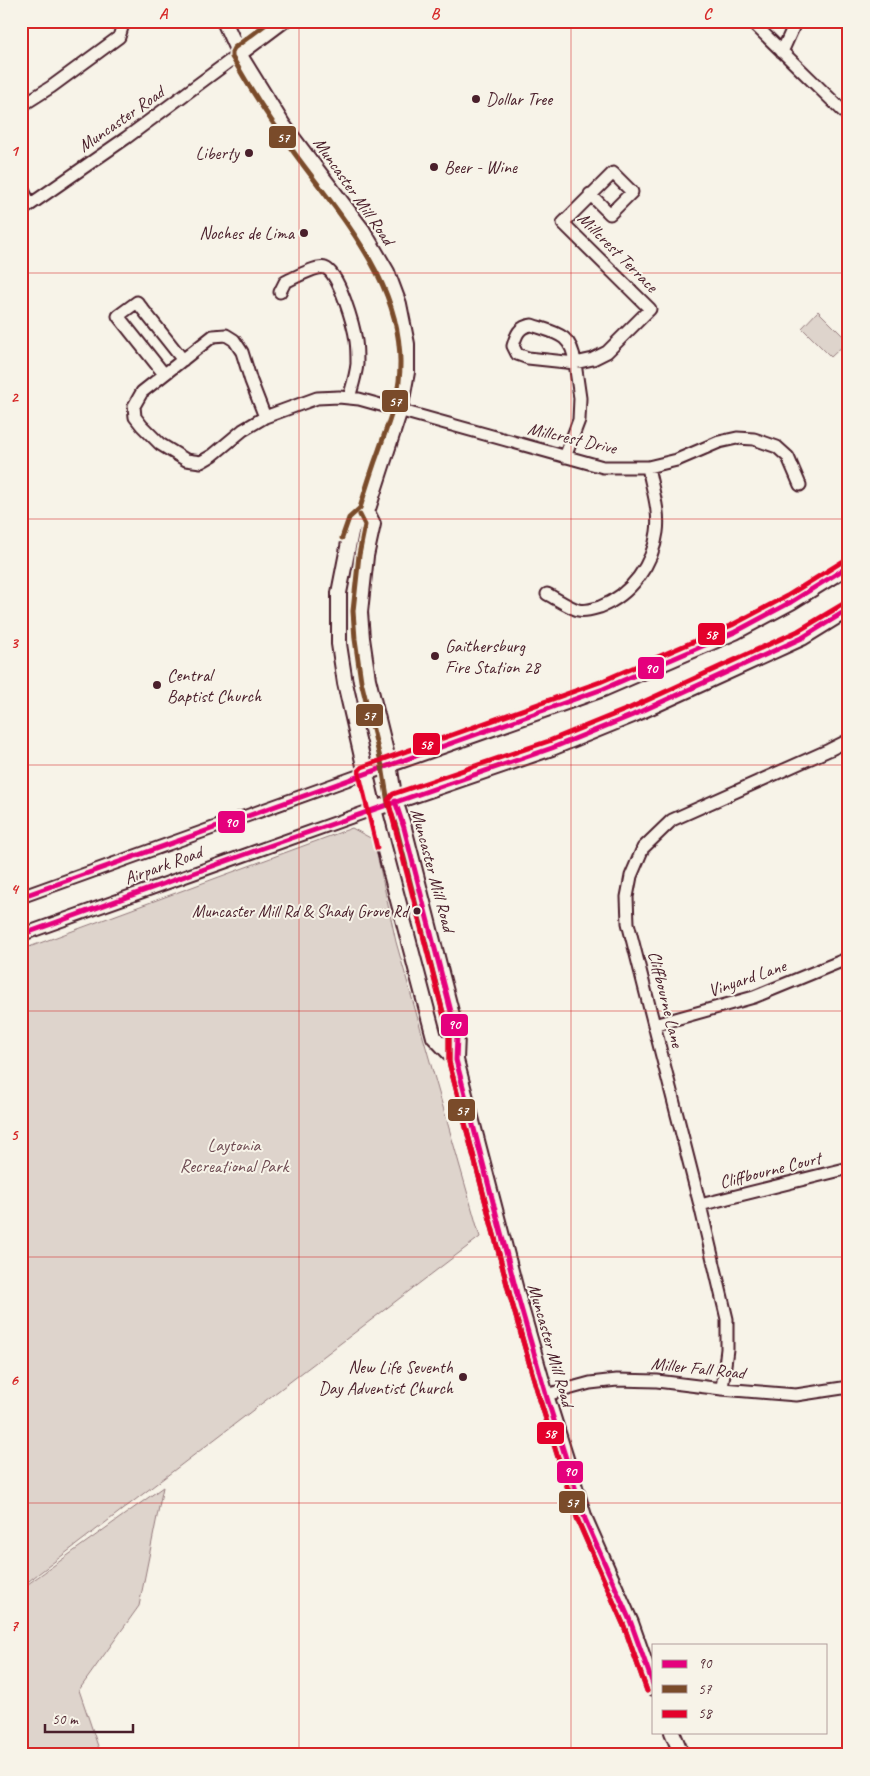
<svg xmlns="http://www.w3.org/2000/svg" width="870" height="1776" font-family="Caveat,sans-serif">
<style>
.green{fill:#ded4cc;stroke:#947a7c}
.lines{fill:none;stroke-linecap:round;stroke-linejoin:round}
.minor-casing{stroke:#4a1f2b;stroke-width:15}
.major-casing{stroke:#4a1f2b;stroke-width:18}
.minor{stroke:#f7f3e8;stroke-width:11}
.major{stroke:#f7f3e8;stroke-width:14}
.bus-1-casing{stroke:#f7f3e8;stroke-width:9}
.bus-2-casing{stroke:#f7f3e8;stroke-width:9}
.bus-3-casing{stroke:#f7f3e8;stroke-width:9}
.bus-1{stroke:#e5007d;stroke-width:5}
.bus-2{stroke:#7a4b2a;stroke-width:5}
.bus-3{stroke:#e4002b;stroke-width:5}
.grid{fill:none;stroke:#d62828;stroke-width:1;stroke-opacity:0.55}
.poi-dot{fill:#4a1f2b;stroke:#f7f3e8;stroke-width:2}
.labels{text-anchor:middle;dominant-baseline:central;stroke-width:4;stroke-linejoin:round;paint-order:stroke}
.bus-label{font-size:17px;fill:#4a1f2b;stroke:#f7f3e8;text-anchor:end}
.poi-label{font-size:18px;fill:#4a1f2b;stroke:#f7f3e8;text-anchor:start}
.street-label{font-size:18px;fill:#4a1f2b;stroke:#f7f3e8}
.park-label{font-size:18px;fill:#6f4c53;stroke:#f7f3e8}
.line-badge{stroke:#f7f3e8;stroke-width:2}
.badge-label{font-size:14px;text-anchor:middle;font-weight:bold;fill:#fff}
.neatline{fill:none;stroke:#d62828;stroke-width:2}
.grid-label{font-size:16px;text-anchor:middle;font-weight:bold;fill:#d62828}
</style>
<rect width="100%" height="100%" fill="#f7f3e8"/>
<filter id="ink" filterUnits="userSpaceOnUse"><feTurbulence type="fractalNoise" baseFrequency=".02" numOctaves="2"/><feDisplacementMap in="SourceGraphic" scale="10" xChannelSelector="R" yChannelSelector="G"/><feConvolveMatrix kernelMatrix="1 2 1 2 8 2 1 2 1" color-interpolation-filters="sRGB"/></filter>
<g filter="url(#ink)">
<path class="green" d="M818 311 848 341 831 357 802 328Z
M352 828 374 840 396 942 480 1237 21 1587V950Z
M163 1487 139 1606 79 1690 101 1755H21V1589Z"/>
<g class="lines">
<defs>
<path id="minor" d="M751 21 849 117
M782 52 796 21
M21 106 51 87 119 37 124 21
M21 186 30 204
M21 211 126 138 239 54
M280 292 285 282C294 278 317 265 325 268 339 272 354 327 356 341 357 348 357 357 357 364 356 375 352 387 349 398
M532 325C556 333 572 334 575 363L528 358 517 354 513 346C516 335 519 326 532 325Z
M164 374 118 316 137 302 183 360
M265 417 251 381 242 352 234 340 226 335 213 336 142 392 134 406 135 417 142 426 160 444 186 460 201 462 213 455 243 430 265 417 317 398 339 397 359 399 377 404 603 467H648L677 460 719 442 737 438 754 439 777 447 788 457 800 485
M565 457 579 420 580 398 575 363 593 359 607 352 650 309 563 223 613 173 632 192 610 214 590 194
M547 594C557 599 568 607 578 610 585 612 593 609 600 607 631 595 653 564 657 532 660 511 652 488 648 467
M21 897 366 773
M21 935 374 809
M654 1025 754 997 849 958
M700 1205 849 1168
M722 1389 727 1349V1319L700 1205 628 923 627 897 631 876 643 848 672 820 829 750 849 740
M546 1395 590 1383 617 1380 657 1381 722 1389 796 1395 849 1387"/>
<path id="major" d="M224 21 239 54 283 125 363 231 387 272 399 304 407 344V372L400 410 367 512 355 522 351 532 339 593V644L345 683 374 809 434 1037 456 1060
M239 54 283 21
M367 512 373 524 366 556 360 612 362 638 368 679 389 764 395 801 404 828 457 1035 456 1060 517 1294 546 1395 585 1519 631 1623 654 1688
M366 773 603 689 735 632 791 602 849 566
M374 809 552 748 633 715 802 638 849 609
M672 1732 682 1755"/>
</defs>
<use href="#minor" class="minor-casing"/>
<use href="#major" class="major-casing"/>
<use href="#minor" class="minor"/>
<use href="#major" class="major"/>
<defs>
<path id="bus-1" d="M395 801 404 828 457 1035 456 1060 517 1294 546 1395 585 1519 631 1623 654 1687
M21 897 603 689 735 632 791 602 849 566
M21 935 263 848 552 748 633 715 802 638 849 609"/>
<path id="bus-2" d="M270 21 234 48 232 52V57C252 92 274 126 298 158 347 224 409 293 399 381 396 404 387 427 379 450 372 469 366 488 360 508L349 518 342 538
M360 515 365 525 359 555 353 611 355 639 361 681 382 766 388 803 397 830 449 1036V1062L510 1296 539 1397 578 1521 624 1626 647 1691"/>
<path id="bus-3" d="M377 848 359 774V770L362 767 600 682 732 625 787 596 845 560
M647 1691 624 1626 578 1521 539 1397 510 1296 449 1062V1036L388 800 393 794 549 741 630 708 798 631 845 603"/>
</defs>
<use href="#bus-1" class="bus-1-casing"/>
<use href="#bus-2" class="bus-2-casing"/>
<use href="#bus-3" class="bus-3-casing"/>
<use href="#bus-1" class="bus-1"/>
<use href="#bus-2" class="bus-2"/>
<use href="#bus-3" class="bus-3"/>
</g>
</g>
<path class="grid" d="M299 21V1755M571 21V1755M21 273H849M21 519H849M21 765H849M21 1011H849M21 1257H849M21 1503H849"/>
<g class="poi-dot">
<circle cx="476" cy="99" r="5"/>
<circle cx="249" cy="153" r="5"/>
<circle cx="434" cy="167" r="5"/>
<circle cx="304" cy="233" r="5"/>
<circle cx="435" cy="656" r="5"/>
<circle cx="157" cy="685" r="5"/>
<circle cx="417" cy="911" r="4.5"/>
<circle cx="463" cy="1377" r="5"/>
</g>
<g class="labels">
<g class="bus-label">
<text x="408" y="911">Muncaster Mill Rd &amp; Shady Grove Rd</text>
</g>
<g class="poi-label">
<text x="486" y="99">Dollar Tree</text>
<text x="239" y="153" text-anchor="end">Liberty</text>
<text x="444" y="167">Beer - Wine</text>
<text x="294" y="233" text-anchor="end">Noches de Lima</text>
<text x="445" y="646">Gaithersburg<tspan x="445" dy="21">Fire Station 28</tspan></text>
<text x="167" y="675">Central<tspan x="167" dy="21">Baptist Church</tspan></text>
<text x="453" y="1367" text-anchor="end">New Life Seventh<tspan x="453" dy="21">Day Adventist Church</tspan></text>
</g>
<g class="street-label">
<text transform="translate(121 119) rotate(-35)">Muncaster Road</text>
<text transform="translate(354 191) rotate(55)">Muncaster Mill Road</text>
<text transform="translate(618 252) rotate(45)">Millcrest Terrace</text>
<text transform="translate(572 438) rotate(13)">Millcrest Drive</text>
<text transform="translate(163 865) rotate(-20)">Airpark Road</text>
<text transform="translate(433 870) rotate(75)">Muncaster Mill Road</text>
<text transform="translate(747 978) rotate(-19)">Vinyard Lane</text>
<text transform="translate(666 999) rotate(76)">Cliffbourne Lane</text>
<text transform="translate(770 1170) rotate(-14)">Cliffbourne Court</text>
<text transform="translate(551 1345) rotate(74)">Muncaster Mill Road</text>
<text transform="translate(698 1368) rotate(6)">Miller Fall Road</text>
</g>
<g class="park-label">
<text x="234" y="1145">Laytonia<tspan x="234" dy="21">Recreational Park</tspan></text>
</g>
</g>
<g class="line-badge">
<rect x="268" y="125" width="29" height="24" rx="5" fill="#7a4b2a"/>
<rect x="381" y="389" width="28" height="24" rx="5" fill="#7a4b2a"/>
<rect x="697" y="622" width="29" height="24" rx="5" fill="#e4002b"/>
<rect x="637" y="656" width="28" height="24" rx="5" fill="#e5007d"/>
<rect x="355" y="703" width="29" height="24" rx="5" fill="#7a4b2a"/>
<rect x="412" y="732" width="29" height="24" rx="5" fill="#e4002b"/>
<rect x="217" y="810" width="29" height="24" rx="5" fill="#e5007d"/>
<rect x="440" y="1013" width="29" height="24" rx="5" fill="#e5007d"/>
<rect x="447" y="1098" width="29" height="24" rx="5" fill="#7a4b2a"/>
<rect x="536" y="1421" width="29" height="24" rx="5" fill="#e4002b"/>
<rect x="556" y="1460" width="28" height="24" rx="5" fill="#e5007d"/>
<rect x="558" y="1490" width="28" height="24" rx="5" fill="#7a4b2a"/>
</g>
<g class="badge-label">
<text x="283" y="142">57</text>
<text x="395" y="406">57</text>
<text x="711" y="639">58</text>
<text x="651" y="673">90</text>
<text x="369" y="720">57</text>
<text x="426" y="749">58</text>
<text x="231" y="827">90</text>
<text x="454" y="1029">90</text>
<text x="462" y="1115">57</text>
<text x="550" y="1438">58</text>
<text x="570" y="1476">90</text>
<text x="572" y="1507">57</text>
</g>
<rect width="870" height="1776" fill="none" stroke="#f7f3e8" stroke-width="55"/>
<rect x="652" y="1644" width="175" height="90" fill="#f7f3e8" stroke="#b29e9c"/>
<rect x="662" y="1660" width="25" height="8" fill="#e5007d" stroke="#b29e9c"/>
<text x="698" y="1668" font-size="15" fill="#4a1f2b">90</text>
<rect x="662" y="1685" width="25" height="8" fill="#7a4b2a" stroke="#b29e9c"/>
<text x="698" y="1694" font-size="15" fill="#4a1f2b">57</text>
<rect x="662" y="1710" width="25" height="8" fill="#e4002b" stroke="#b29e9c"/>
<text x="698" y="1718" font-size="15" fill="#4a1f2b">58</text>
<path d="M45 1724v8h88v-8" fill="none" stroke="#4a1f2b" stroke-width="2.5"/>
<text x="52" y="1724" font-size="15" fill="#4a1f2b" stroke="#f7f3e8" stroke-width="4" paint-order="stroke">50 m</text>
<rect x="28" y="28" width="814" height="1720" class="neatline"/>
<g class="grid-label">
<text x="163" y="19">A</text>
<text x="435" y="19">B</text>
<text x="707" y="19">C</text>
<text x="14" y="156">1</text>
<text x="14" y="402">2</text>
<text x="14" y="648">3</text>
<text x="14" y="894">4</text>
<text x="14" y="1140">5</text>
<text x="14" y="1385">6</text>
<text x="14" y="1631">7</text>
</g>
</svg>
